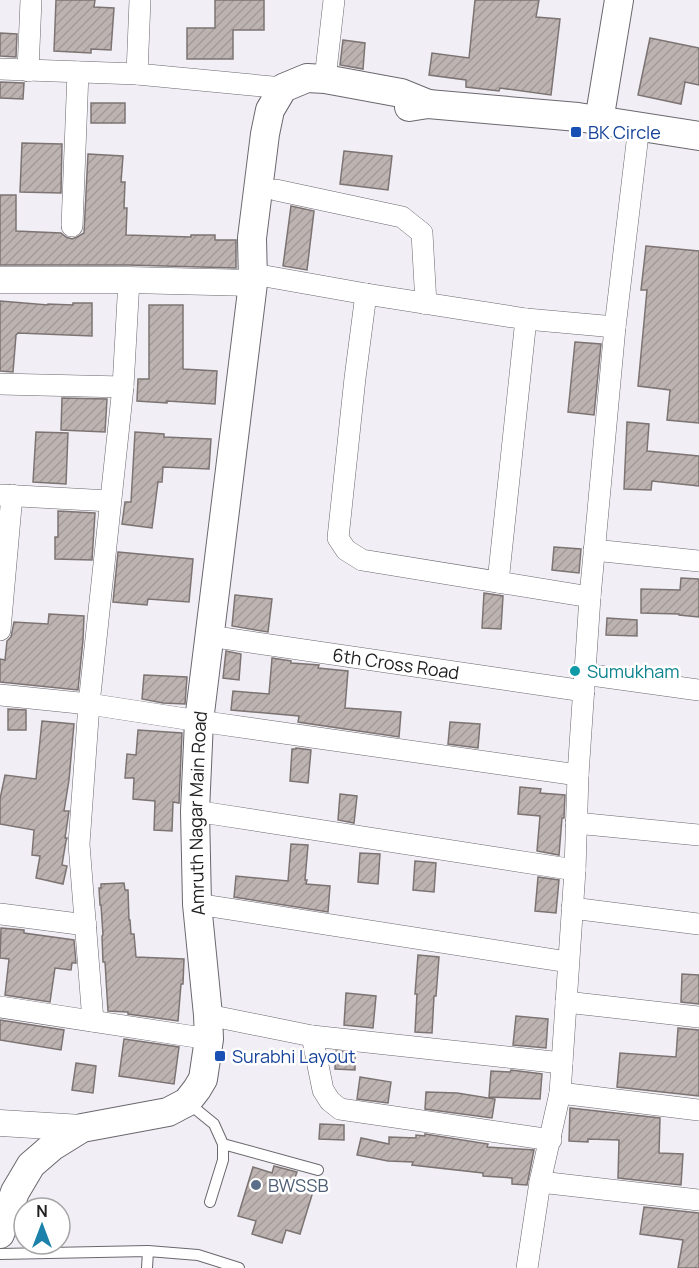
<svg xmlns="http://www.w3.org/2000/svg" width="699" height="1268" font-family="Manrope,sans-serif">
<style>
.building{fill:url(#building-hatch);stroke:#7c7472;stroke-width:1.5}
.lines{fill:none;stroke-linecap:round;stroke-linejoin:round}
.service-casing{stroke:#6a676d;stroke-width:12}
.minor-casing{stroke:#6a676d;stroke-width:22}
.tertiary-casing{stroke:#6a676d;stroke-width:27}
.secondary-casing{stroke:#6a676d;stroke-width:30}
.service{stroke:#fff;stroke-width:10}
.minor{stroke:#fff;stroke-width:21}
.tertiary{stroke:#fff;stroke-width:26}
.secondary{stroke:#fff;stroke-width:28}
.transit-dot{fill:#1a4fb4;stroke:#fff;stroke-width:2}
.culture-dot{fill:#0f9aa8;stroke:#fff;stroke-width:2}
.service-dot{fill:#5c6f8a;stroke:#fff;stroke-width:2}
.labels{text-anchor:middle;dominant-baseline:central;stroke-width:5;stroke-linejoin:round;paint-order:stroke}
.transit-label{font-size:18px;fill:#164399;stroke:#fff;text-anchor:start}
.street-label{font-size:18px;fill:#1f1e20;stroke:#fff}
.culture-label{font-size:18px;fill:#0d838f;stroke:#fff;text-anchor:start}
.service-label{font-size:18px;fill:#4e5e75;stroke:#fff;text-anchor:start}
</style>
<defs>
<pattern id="building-hatch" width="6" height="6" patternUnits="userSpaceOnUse" patternTransform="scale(1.5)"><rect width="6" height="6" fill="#bdb4b2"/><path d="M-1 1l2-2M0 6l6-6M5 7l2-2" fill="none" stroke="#a29a99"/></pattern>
</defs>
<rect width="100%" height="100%" fill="#f2eef6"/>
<path class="building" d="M56 0H95L94 7 114 8 111 50 91 49V53L54 51Z
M215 0H264V30H233V59H187V28H215Z
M475 0H539L536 17 560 19 551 95 500 88 499 91 466 87V80L429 75 432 53 469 58Z
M0 33 17 34 16 57 0 56Z
M650 38 699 48V85L685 82 681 104 638 95Z
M343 40 365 43 363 69 340 65Z
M0 82 24 83 23 99 0 98Z
M91 103H125V123H91Z
M22 143 62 144 61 193 20 192Z
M344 151 392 156 388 190 340 184Z
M88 154 123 156 121 182H125L124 208H127L126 235 191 237V235H215V240H236V268L129 265H0V195H16V231L61 233 66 237 72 239 77 237 84 233Z
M291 206 314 211 307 270 283 266Z
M646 246 699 251V423L667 420 670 390 638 386 647 290H641Z
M0 301 48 305V304L73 305V303H92V336L18 333 16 335 13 372 0 371Z
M149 305H183V369L217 371 215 404 167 401V403L137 401 138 379H149Z
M575 342 601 344 594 415 568 412Z
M62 398 107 399 105 432 61 430Z
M627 422 649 424 647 451 699 456V486L652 481 651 490 624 489Z
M36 432 68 433 66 484 33 482Z
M135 432 164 434V437L211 439 209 469 163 467 162 482H158L152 528 122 524 125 502H131Z
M58 511 95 513 92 560 55 559V537H58Z
M554 547 581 549 579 573 552 570Z
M118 552 193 559 189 602 148 599 147 605 113 602Z
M681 578 699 579V617L679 615V614L641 613V589L680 590Z
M484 593 503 596 501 629 482 628Z
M235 595 272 599 268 632 232 626Z
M49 614 84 616 83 640 78 690 0 682V659L5 660 7 641 11 637 14 622 48 624Z
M607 618 637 620V636L606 635Z
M226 651 241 654 239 680 223 678Z
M272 658 291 661V663L319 665 318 668 348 671 345 708 401 712 399 737 298 722 299 716 231 710 233 691 269 694Z
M144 675 187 677 185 704 163 703 142 699Z
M8 709 26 710V730H8Z
M42 721 74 724 69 780 64 811H69L65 838H67L66 841 62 865 67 866 63 884 36 878 40 856 32 855 34 830 0 824V799L5 775 36 779Z
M450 722 480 724 478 748 448 744Z
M138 730 182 733 179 803 173 802 172 831 154 830 155 801 133 799 134 778H125L127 754 136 755Z
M296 748 311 750 308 783 290 781 292 749H296Z
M520 787 541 789 540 793 565 795 564 818H562L559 855 537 851 540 816 518 814Z
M340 794 357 796 354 823 338 820Z
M291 844 308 845 305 880H307L306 884 330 886 328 912 234 897 236 876 288 881Z
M360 853 380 854 378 884 358 882Z
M415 861 436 863 434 892 413 890Z
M538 877 559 880 556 913 535 911Z
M124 883 125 890H128L129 920H130L131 934H134L136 957 184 959 183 984H181L178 1021 128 1014V1012L108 1011 105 962H103L102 936 103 935 101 905H100L99 888H101V884Z
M1 928 24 930V933L74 940 76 963H72L71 970 55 968 50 1002 5 995 9 959 0 958Z
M418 955 439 957 436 996H434L432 1033 415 1032 417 994H415Z
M682 974 699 975V1004L681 1002Z
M346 993 376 996 373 1028 344 1025Z
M516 1016 548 1019 546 1048 513 1045Z
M0 1020 64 1030 61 1050 0 1040Z
M678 1028 699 1030V1096L617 1087 620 1053 676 1057Z
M124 1039 179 1047 174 1084 119 1076Z
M336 1051 355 1053V1070L335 1069Z
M76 1063 96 1066 93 1093 72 1090Z
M511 1070 542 1074 540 1099 489 1097 491 1071 510 1072Z
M360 1077 391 1082 388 1103 357 1099Z
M426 1092 457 1093 495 1099 492 1118 425 1109Z
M570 1108 660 1118 659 1153 683 1154 681 1185 618 1178 619 1140 588 1139V1142L569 1141Z
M320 1124 344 1125V1140L319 1139Z
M425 1134 488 1144 487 1147 534 1150 527 1185 512 1184V1178L483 1176V1173L412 1165 413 1162 388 1161 357 1155 361 1138 389 1144V1137L416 1138V1135L425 1136Z
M274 1166 297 1172 294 1180 315 1185 300 1234 286 1230 282 1243 252 1234 256 1221 238 1216 253 1167 272 1173Z
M644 1207 699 1213V1268H678L683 1240 640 1234Z"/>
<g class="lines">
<defs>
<path id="service" d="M187 1102 214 1124 223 1144V1160L210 1202
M223 1144 318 1170
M0 1254 148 1251 198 1255 239 1268
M147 1268 148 1251"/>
<g id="minor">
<path d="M0 69 137 74 283 88"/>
<path d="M28 71 31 0"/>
<path d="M137 74 140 0"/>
<path d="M325 79 334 0"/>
<path d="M276 190 402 217 422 233 426 304"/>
<path d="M72 226 78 72"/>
<path d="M254 274 366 294 526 319 615 327"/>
<path d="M366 294 355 378 338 538 346 550 362 560 590 597"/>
<path d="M0 384 123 387"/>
<path d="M0 495 110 501"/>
<path d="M594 550 699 561"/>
<path d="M498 582 526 319"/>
<path d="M0 630 12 495"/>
<path id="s1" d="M209 636 584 691"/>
<path d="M584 674 699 690"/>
<path d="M0 695 89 704 199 721 578 775"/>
<path d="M195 811 575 870"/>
<path d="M576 823 699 835"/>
<path d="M197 904 568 962"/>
<path d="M572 908 699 924"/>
<path d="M0 914 86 925"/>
<path d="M566 1002 699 1017"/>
<path d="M0 1007 209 1039"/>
<path d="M208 1015 312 1036 562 1063"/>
<path d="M93 1021 79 844 89 704 123 387 129 280"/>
<path d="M312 1036 323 1090 330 1101 340 1109 551 1140"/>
<path d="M560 1093 699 1110"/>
<path d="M540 1182 699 1200"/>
<path d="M527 1268 540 1182 560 1093 575 870 578 775 590 597 615 327 639 126"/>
</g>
<path id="tertiary" d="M0 280H129L253 283
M0 1123 82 1128"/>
<g id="secondary">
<path d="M409 107 428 104 578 117 699 136"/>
<path d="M599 121 619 0"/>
<path id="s2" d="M0 1234 15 1192 31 1165 53 1146 82 1128 168 1112 187 1102 197 1089 203 1079 209 1039 208 1015 197 904 195 811 199 721 253 283 252 238 265 134 270 110 283 88 307 78 325 79 401 93 428 104"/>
</g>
</defs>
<use href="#service" class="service-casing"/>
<use href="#minor" class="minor-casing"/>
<use href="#tertiary" class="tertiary-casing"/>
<use href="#secondary" class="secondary-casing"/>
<use href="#service" class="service"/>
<use href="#minor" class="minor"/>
<use href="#tertiary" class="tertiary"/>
<use href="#secondary" class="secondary"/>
</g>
<g class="transit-dot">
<rect x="570" y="126" width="12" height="12" rx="3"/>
<rect x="214" y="1050" width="12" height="12" rx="3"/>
</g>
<circle class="culture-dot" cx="575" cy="671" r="6"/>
<circle class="service-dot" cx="256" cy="1185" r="6"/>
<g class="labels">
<g class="transit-label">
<text x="588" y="132">BK Circle</text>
<text x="232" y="1056">Surabhi Layout</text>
</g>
<g class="street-label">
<text stroke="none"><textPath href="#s1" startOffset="189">6th Cross Road</textPath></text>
<text stroke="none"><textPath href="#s2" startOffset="543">Amruth Nagar Main Road</textPath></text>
</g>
<g class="culture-label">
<text x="587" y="671">Sumukham</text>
</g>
<g class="service-label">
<text x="268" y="1185">BWSSB</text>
</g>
</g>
<g transform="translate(42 1226)"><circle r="28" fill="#ffffff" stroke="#a5a5a6" stroke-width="1.5"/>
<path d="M0-4.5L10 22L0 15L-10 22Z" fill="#1c82ac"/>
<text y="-9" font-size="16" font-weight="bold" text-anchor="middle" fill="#1f1e20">N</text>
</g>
</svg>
